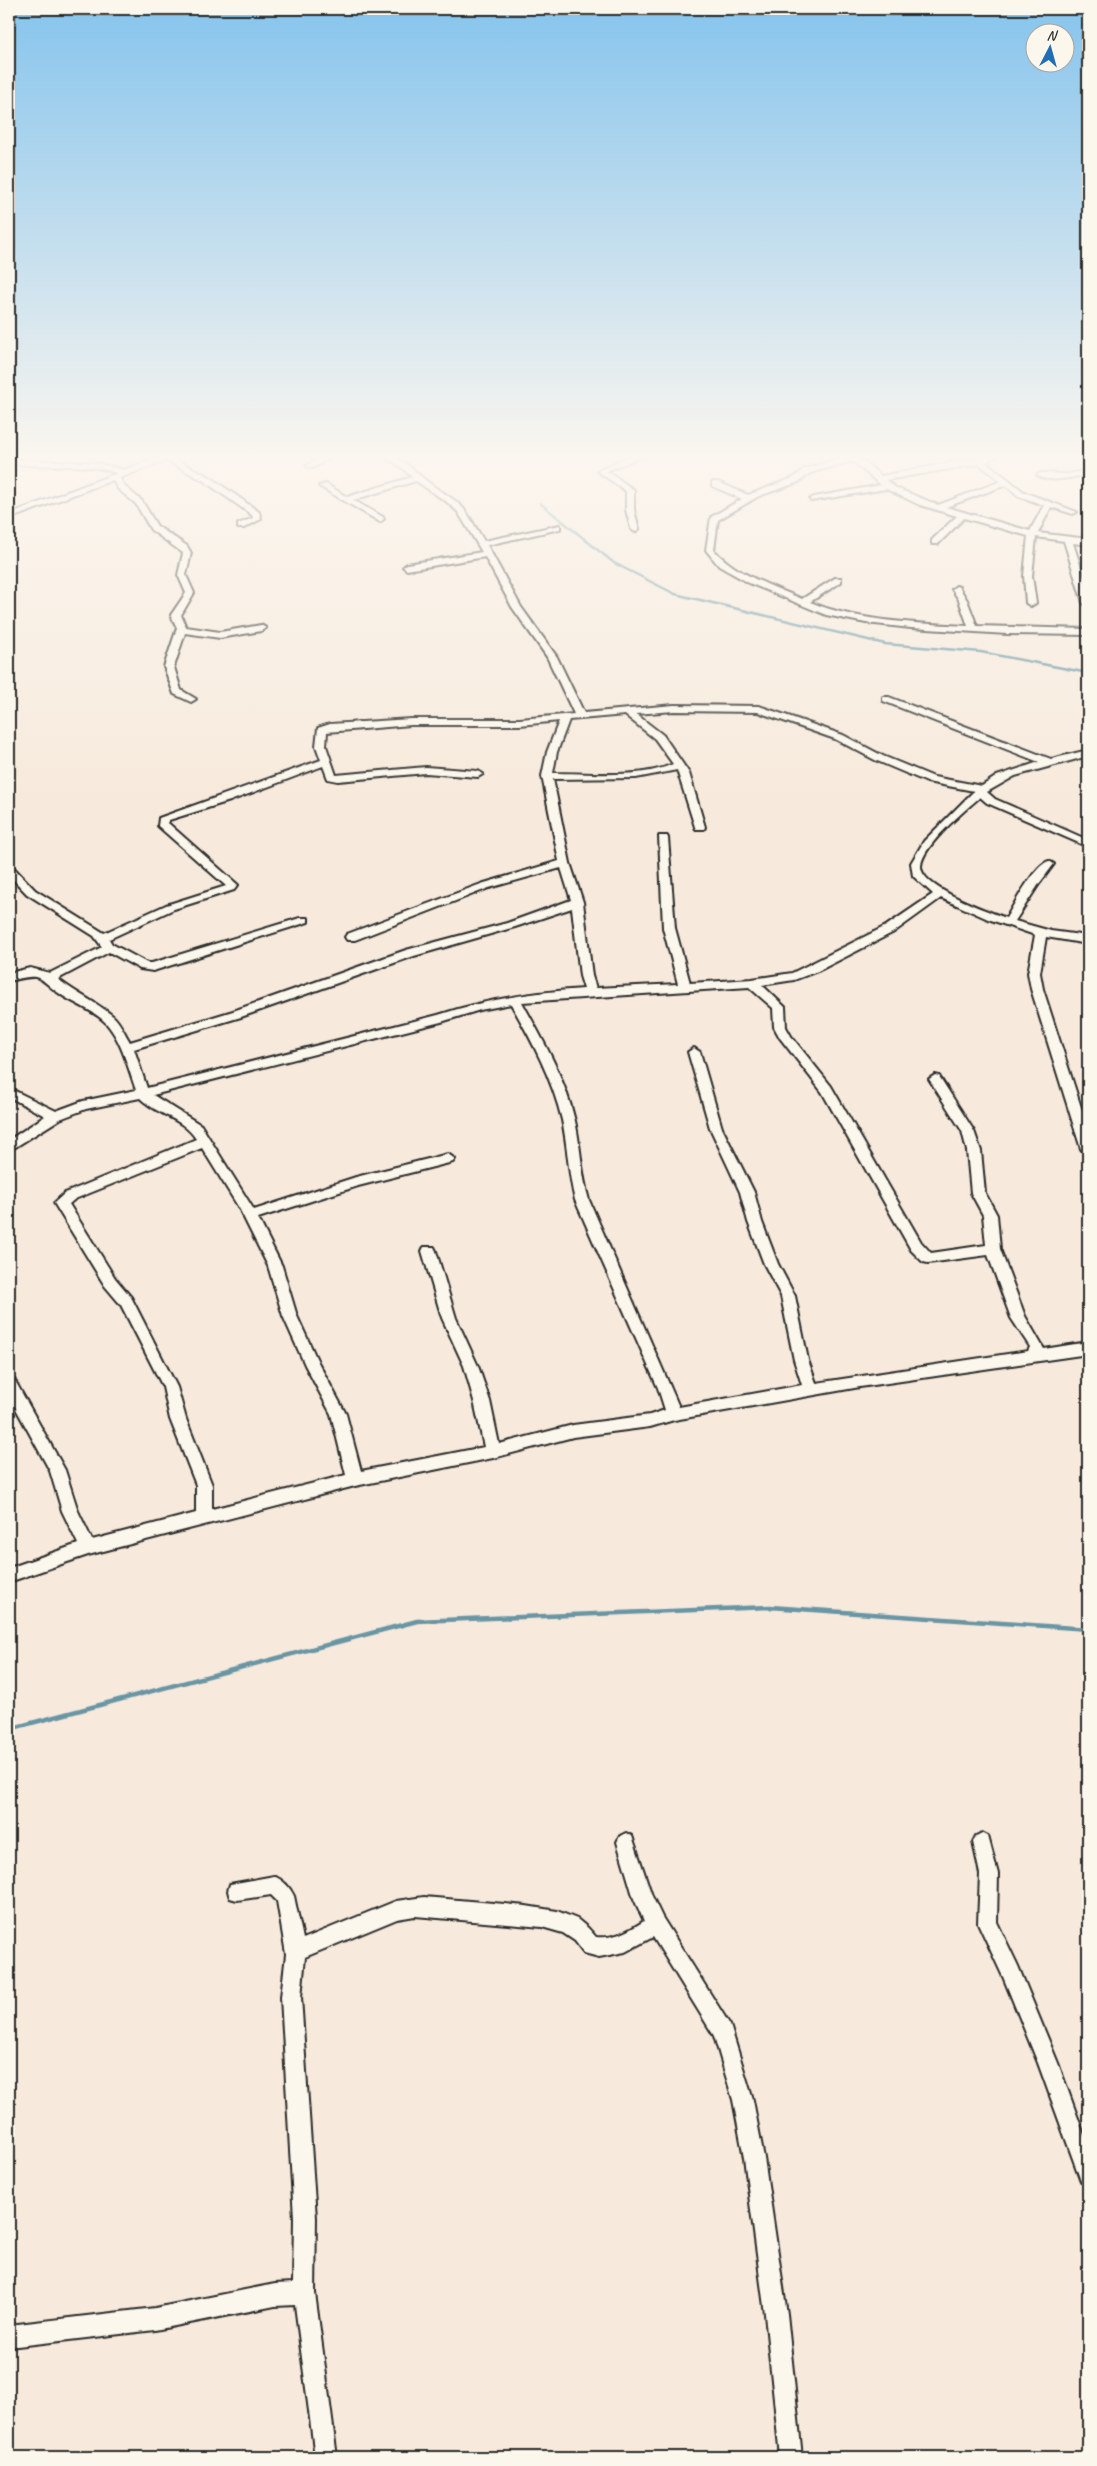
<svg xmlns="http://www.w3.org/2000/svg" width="1097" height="2466" font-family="Caveat,sans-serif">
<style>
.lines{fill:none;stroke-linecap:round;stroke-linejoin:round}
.stream-far1{stroke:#6995a4;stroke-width:2.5}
.stream{stroke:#6995a4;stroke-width:4.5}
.minor-casing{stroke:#2b2b2b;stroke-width:4}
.minor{fill:#fbf7ec;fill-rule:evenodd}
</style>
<rect width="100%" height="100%" fill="#f7eadc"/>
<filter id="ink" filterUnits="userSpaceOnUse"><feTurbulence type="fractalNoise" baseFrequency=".02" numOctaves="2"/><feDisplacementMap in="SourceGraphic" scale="10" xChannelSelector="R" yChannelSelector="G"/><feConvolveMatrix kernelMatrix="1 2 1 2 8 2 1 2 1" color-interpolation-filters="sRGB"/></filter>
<g filter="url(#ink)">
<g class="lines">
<path class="stream-far1" d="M540 503 614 563 675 594 885 644 981 652 1088 673"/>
<path class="stream" d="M9 1729 417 1621 770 1607 1088 1629"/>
<defs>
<path id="minor" d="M162 456H174L173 458 210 477 259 512 261 519 244 528H238V524L253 518 252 515 204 481 166 460 120 478 124 486 142 501 157 526 187 546 191 553 186 575 194 593 181 615 186 627 220 632 261 625 266 628 261 631 220 638 185 633 174 667 181 690 196 699 191 702 174 694 164 667 177 628 171 615 186 593 178 575 183 553 151 530 136 504 118 489 113 480 9 519V514L117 473C82 461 45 469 9 463V459L96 463 124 470Z
M323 456H334L313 468 306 466Z
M383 456C405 456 415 474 432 485 443 493 454 498 463 508 471 518 477 530 484 541L560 525V529L487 545 521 607 557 657 584 713 674 705 759 706 843 735 883 756 934 777 982 786 997 776 1039 762 883 701V697H889L1051 759 1088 750V756L1015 776 987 792 995 799 1088 840V847L987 803 980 797C965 810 922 846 921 866 920 888 988 911 1006 918 1014 905 1035 864 1049 861L1054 864 1039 884 1015 921 1051 931 1088 936V944L1046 937 1040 973 1043 989 1088 1129V1154L1081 1149 1031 989 1028 973 1035 935 988 919 941 898 894 932 818 971 794 980 762 985 785 1007 786 1027 791 1036 831 1086 921 1242 931 1253 986 1245 983 1215 971 1193 967 1151 962 1131 929 1079 935 1075 939 1076 974 1131 981 1151 985 1193 997 1215 1000 1249 1025 1316 1044 1349 1088 1342V1354L860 1387 674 1420 650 1427 573 1437 493 1458 355 1486 88 1555 9 1582V1568L78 1544 62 1511 50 1471 9 1396V1377L14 1379 65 1470 78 1511 92 1540 196 1513V1485L170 1419 163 1387 121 1305 105 1286 54 1203 65 1193 196 1139C183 1118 157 1115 140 1098L86 1109 60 1119 9 1151V1140L45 1116 9 1097V1088L56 1111 83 1101 136 1090C128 1068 122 1041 106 1023 95 1011 77 1005 63 996 35 978 47 972 9 981V973L30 968 50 973 102 947 94 936 27 894 9 875V867L14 868 35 890 104 933 166 905 226 886 158 826 159 818 321 760 316 746 318 728 330 724 411 719H520L574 714 547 657 512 607 485 557 407 570 403 567 407 564 482 552 458 512 447 502 416 481 353 500 383 517 384 519 380 522 319 486 326 484 347 497 412 477 401 467ZM674 711 758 712 835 739 875 760 927 782 974 791 924 841 911 863 913 876 933 894 886 926 792 973 752 979 690 983 675 928 668 838 667 836H659L663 928 678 984 596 988 592 976 583 902 570 863 553 779 636 778 677 770 695 827 696 829H704L705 827 689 773 663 735 636 714ZM625 715 655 739 673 764C641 779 588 773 553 773L557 752 569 720ZM559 721 547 752 542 776 559 861 481 884 347 934 345 937 347 940H355L489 888 561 868 571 900 507 923 406 950 233 1011 130 1042C125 1034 120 1022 113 1016 95 1001 75 993 58 979L109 952 140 969 153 971 308 922V918H300L152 963H147L112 944 109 939 174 909 234 890 238 885 168 823 169 820 230 801 323 766 328 779 338 781 426 773 478 777 483 774 478 771 426 767 336 775 326 746 327 732 411 725H520ZM572 908 580 976 584 989C533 992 487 999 438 1015L147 1088 134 1049 241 1017 414 956 515 927ZM749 987 773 1008 774 1027 780 1038 822 1092 911 1250 923 1262 928 1263 988 1255 1011 1318 1030 1347 1028 1351 816 1383 808 1360 795 1296 778 1264 762 1222 754 1192 722 1128 700 1052 694 1048 688 1052 710 1128 740 1192 748 1222 764 1264 781 1296 794 1360 802 1385 679 1407 589 1200C581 1174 581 1147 575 1121 565 1078 543 1040 522 1002ZM511 1004C532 1041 552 1078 562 1120 568 1147 568 1174 575 1200L658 1388 665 1410 650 1415 573 1425 499 1444 490 1401 478 1366 456 1318 436 1251 434 1247H424L422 1251 442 1318 464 1366 474 1401 484 1447 361 1471 346 1414 319 1364 297 1316 282 1266 258 1218 358 1186 453 1162 455 1159 448 1154 356 1177 254 1210 201 1125 153 1095 441 1022 480 1010ZM202 1148 239 1208 268 1266 283 1316 305 1365 331 1414 346 1475 212 1509V1485L186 1419 177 1387 131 1297 115 1278 69 1204 75 1199Z
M629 456H643L607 471 634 490V510L639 529 635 532 631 529 626 510V491L597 471Z
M847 456H858L881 476 986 456H998L986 462 1024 492 1077 512 1073 514 1051 507 1038 533 1088 539V545L1073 543 1088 590V606L1083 603 1064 541 1036 537 1032 576 1036 603 1031 606 1026 603 1024 576 1028 536 964 518 938 544H932V540L957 516 920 505 886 489 811 501 810 499 814 497 881 485 852 461 810 473 799 482 759 496 718 520 714 550C737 575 772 586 802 599L835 578H841V582L810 602C859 622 915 623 968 626L959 600 952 589 956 586 959 587 967 600 977 626 1088 629V635L1007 634 911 628 866 623 826 615 749 583 719 566 706 550 711 517 742 499 712 486V482H718L748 495 793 478 804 469ZM979 464 1001 481 938 505 896 488 886 480ZM1006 485 1018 496 1044 505 1030 531 946 507Z
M1088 470V474C1074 477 1049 484 1037 475L1041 473 1068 474Z
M626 1833 632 1836 652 1896 662 1917 730 2025 753 2100 764 2158 787 2314 802 2457H780L765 2314 744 2158 733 2100 714 2036 653 1937 625 1952 599 1957 584 1953 575 1941 563 1933 542 1927 415 1916 397 1919 305 1957 301 1997 316 2218 315 2293 337 2457H315L295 2305 275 2306 155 2330 9 2347V2325L155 2308 275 2284 293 2283 294 2218 281 1997 286 1954 277 1901 271 1895 237 1900 230 1898 228 1891 230 1884 274 1876C283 1880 290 1887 294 1896L303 1939 396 1901 424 1897 526 1906 557 1911 577 1919 588 1928 596 1937C614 1939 629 1931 644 1921L634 1899 617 1842 620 1836Z
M982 1833 988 1836 998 1874 997 1922 1018 1966 1058 2063 1088 2146V2184L1081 2181 1038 2063 1004 1979 978 1923 980 1874 973 1842 976 1836Z"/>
</defs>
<use href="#minor" class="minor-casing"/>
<use href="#minor" class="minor"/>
</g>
</g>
<linearGradient id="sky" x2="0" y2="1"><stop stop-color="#86c4ed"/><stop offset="0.57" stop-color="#fbf6ef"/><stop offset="1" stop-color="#fbf6ef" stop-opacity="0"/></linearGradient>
<rect width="1097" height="801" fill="url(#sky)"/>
<rect width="1097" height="2466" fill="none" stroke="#fbf7ec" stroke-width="30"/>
<rect x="15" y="15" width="1067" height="2436" fill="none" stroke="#2b2b2b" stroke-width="2" filter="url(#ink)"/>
<g transform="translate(1050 48) rotate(6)"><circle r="24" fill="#fbf7ec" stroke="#a8a59f"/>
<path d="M0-4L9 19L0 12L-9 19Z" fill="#1f6fb2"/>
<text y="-8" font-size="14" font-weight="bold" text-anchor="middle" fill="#2b2b2b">N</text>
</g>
</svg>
